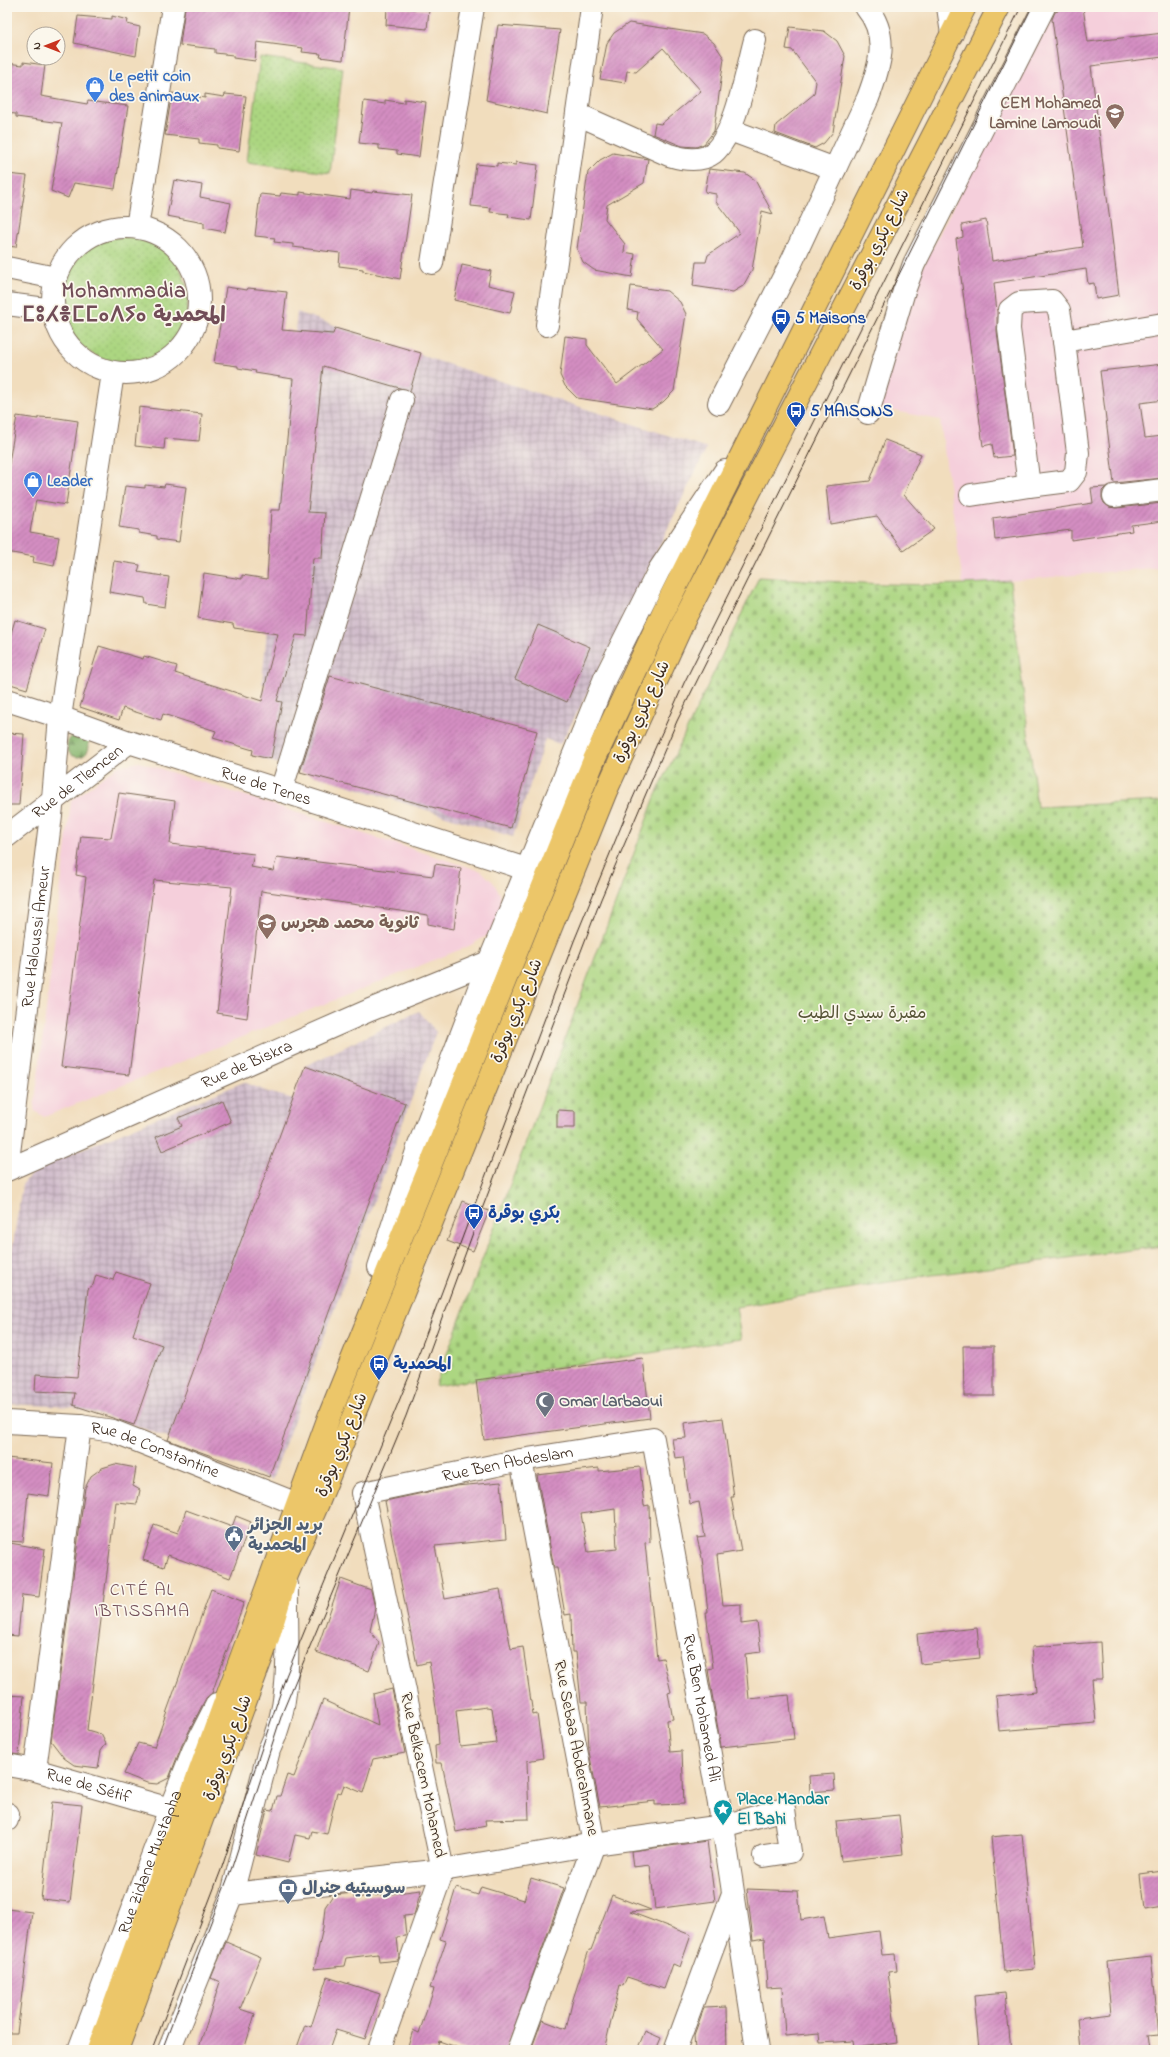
<svg xmlns="http://www.w3.org/2000/svg" width="1170" height="2057" font-family="'Indie Flower','Playpen Sans Arabic','Noto Sans Tifinagh',sans-serif">
<style>
.built{fill:#f5cfdb}
.industrial{fill:url(#industrial-grid)}
.grass{fill:url(#grass-dots);stroke:#748050}
.forest{fill:url(#forest-firs);stroke:#627046}
.cemetery{fill:url(#cemetery-stones);stroke:#748050}
.building{fill:url(#building-hatch);fill-rule:evenodd}
.lines{fill:none;stroke-linecap:round;stroke-linejoin:round}
.minor-casing{stroke:#7b6956;stroke-width:24}
.highway-casing{stroke:#7b6956;stroke-width:24}
.minor{stroke:#fff;stroke-width:22}
.highway{stroke:#ecc669;stroke-width:22}
.tram{stroke:#3b2a1e;stroke-width:1}
.labels{text-anchor:middle;dominant-baseline:central;stroke-width:3.5;stroke-linejoin:round;paint-order:stroke}
.shop-label{font-size:17px;font-weight:bold;fill:#366cbe;stroke:#fbf7ec;text-anchor:start}
.education-label{font-size:17px;font-weight:bold;fill:#785e54;stroke:#fbf7ec;text-anchor:end}
.street-label{font-size:17px;fill:#3b2a1e;stroke:#fbf7ec}
.transit-label{font-size:17px;font-weight:bold;fill:#164399;stroke:#fbf7ec;text-anchor:start}
.park-label{font-size:17px;fill:#575537;stroke:#fbf7ec}
.worship-label{font-size:17px;font-weight:bold;fill:#5b616d;stroke:#fbf7ec;text-anchor:start}
.service-label{font-size:17px;font-weight:bold;fill:#4e5e75;stroke:#fbf7ec;text-anchor:start}
.culture-label{font-size:17px;font-weight:bold;fill:#0d838f;stroke:#fbf7ec;text-anchor:start}
.neighbourhood-label{font-size:18px;letter-spacing:1px;fill:#714d57;stroke:#fbf7ec}
.district-label{font-size:21px;font-weight:bold;letter-spacing:1px;fill:#714d57;stroke:#fbf7ec}
</style>
<defs>
<pattern id="industrial-grid" width="8" height="8" patternUnits="userSpaceOnUse"><rect width="8" height="8" fill="#d1bdcc"/><path d="M0 4h8M4 0v8" fill="none" stroke="#ab9aa5"/></pattern>
<pattern id="grass-dots" width="8" height="8" patternUnits="userSpaceOnUse"><rect width="8" height="8" fill="#acd681"/><path d="M2 2h.1M6 6h.1" fill="none" stroke="#95b86f" stroke-width="1.8" stroke-linecap="round"/></pattern>
<pattern id="forest-firs" width="22" height="20" patternUnits="userSpaceOnUse"><rect width="22" height="20" fill="#89b76f"/><path d="M5 1l3.5 6h-7zM16 11l3.5 6h-7z" fill="#71955b"/></pattern>
<pattern id="cemetery-stones" width="16" height="16" patternUnits="userSpaceOnUse"><rect width="16" height="16" fill="#acd681"/><path d="M2 7V4a2 2 0 0 1 4 0v3zM10 15v-3a2 2 0 0 1 4 0v3z" fill="#95b86f"/></pattern>
<pattern id="building-hatch" width="6" height="6" patternUnits="userSpaceOnUse"><rect width="6" height="6" fill="#d48ec2"/><path d="M-1 1l2-2M0 6l6-6M5 7l2-2" fill="none" stroke="#ad749d"/></pattern>
</defs>
<rect width="100%" height="100%" fill="#fbf7ec"/>
<filter id="ink" filterUnits="userSpaceOnUse"><feTurbulence type="fractalNoise" baseFrequency=".025" numOctaves="2"/><feDisplacementMap in="SourceGraphic" scale="8" xChannelSelector="R" yChannelSelector="G"/><feConvolveMatrix kernelMatrix="1 2 1 2 8 2 1 2 1" color-interpolation-filters="sRGB"/></filter>
<filter id="wash" filterUnits="userSpaceOnUse"><feTurbulence type="fractalNoise" baseFrequency=".012" numOctaves="4" result="noise"/><feDisplacementMap in="SourceGraphic" scale="16" xChannelSelector="R" yChannelSelector="G"/><feGaussianBlur stdDeviation="0.9" result="paint"/><feColorMatrix in="noise" values="0 0 0 0 0 0 0 0 0 0 0 0 0 0 0 0 0 1.4 0 .05"/><feComposite in="paint" operator="in"/></filter>
<g filter="url(#wash)">
<rect width="100%" height="100%" fill="#f1ddbd"/>
<path class="built" d="M1057 7H1163V567L963 585 940 420 880 408 909 294 1051 13 1058 11Z
M139 762 481 871 493 882 500 894 502 911 490 934 469 946 44 1117 34 1110 71 801 118 766Z"/>
<path class="industrial" d="M297 312 435 360 707 448 583 702 560 744 545 739 513 837 260 758 278 690 262 683Z
M419 1011 436 1032 272 1480 135 1425 73 1407 7 1404V1284L22 1185 36 1168 244 1082 268 1092 294 1099 305 1066Z"/>
<path class="grass" d="M260 57 343 68 330 173 247 162Z
M62 300a63 63 0 1 1 126 0a63 63 0 1 1-126 0Z"/>
<path class="forest" d="M67 746a11 11 0 1 1 22 0a11 11 0 1 1-22 0Z"/>
<path class="cemetery" d="M759 577C843 582 926 589 1010 581L1037 807 1162 801 1163 1246 932 1275 736 1307 741 1339 435 1386 655 797Z"/>
<g id="blocks">
<path class="building" d="M185 7H349L343 60 320 57 321 54 302 52 303 48 257 42 255 61 233 58V55L215 53V49L180 45Z
M387 7 429 10 427 29 386 25Z
M1057 7H1083L1088 42 1163 33V57L1091 66 1119 295 1096 299 1094 283 1088 284 1086 269 994 283 997 312V331L1013 456 994 458 992 444 983 446 956 239 963 237 962 225 986 220 992 261 1083 247 1052 19 1055 12 1058 11Z
M78 16 112 19V16L128 20 127 24 140 27 136 56 74 43Z
M629 23 703 34 714 43 724 58 714 131 704 144 696 147 682 146 653 134 655 123 661 124 701 91 663 48 636 72 627 71 625 83 600 79 607 43 614 33Z
M498 25 560 30 547 114 486 100Z
M790 27 824 31 837 41 845 56 833 132 824 143 815 148 775 133 776 125 814 94 816 82 792 50 786 49Z
M23 62 45 65 41 96 87 104 88 101 128 106 115 189 74 183 68 198 51 191 62 123 16 117V114L7 113V63L23 65Z
M172 93 205 98V94L224 97 225 94 246 96 239 151 217 148V145L199 143V139L165 135Z
M404 99 426 102 419 157 397 154V151L379 149V145L359 143 364 101 385 104V100L404 103Z
M613 153 648 159 644 183 607 205 605 219 625 244 624 252 635 254 632 277 594 270 583 262 577 249 588 172 600 160Z
M516 162 538 165 531 220 508 217 509 214 490 212 491 208 471 206 476 164 497 166V163L516 165Z
M709 169 745 173 755 180 773 214 762 211 752 270 743 286 733 292 693 286 696 262H706L708 255 740 233 716 202V194L705 192Z
M7 174 27 176 16 247 7 246Z
M174 180 202 185 200 197 231 203 225 232 204 228V223L167 216Z
M351 190 372 193 373 191 412 195 400 279 363 271V269L339 266 340 253 293 247V244L274 242 275 238 255 236 260 194 280 196 281 193 300 195V192L350 199Z
M462 265 491 271 488 285 515 291 510 313 454 300Z
M631 286 667 291 680 302 686 314 674 391 663 402 652 409 577 398 565 386 560 375 565 336 587 339V345L617 384 663 349 637 319 638 312 628 310Z
M226 287 247 290 248 288 287 292 282 330 333 334 335 328 421 353 410 391 323 366 308 512 325 513 322 558H313L307 636 296 635 277 701 282 702 271 759 252 755 253 750 213 738 216 731 163 714 161 720 123 708 119 720 80 707 99 646 143 659 144 656 177 666 175 673 262 701 268 672 278 634 234 628 233 624 198 618 204 573 242 579V575L267 579 271 510H280L293 379 255 373 256 371 238 368V366L214 363Z
M1163 364V400L1140 403 1145 438 1163 436V478L1114 483 1100 371Z
M139 407 202 414 199 441 165 438 164 449 135 446Z
M17 416 38 419V417L58 418 78 421 66 505 36 500 30 532 59 537 54 566 33 562 34 557 7 552V474Z
M885 440 921 454 904 495 934 529 903 551 877 516 830 524 826 486 870 481Z
M165 484 186 487 179 542 157 539V536L139 533V530L119 527 125 486 145 488V485L164 487Z
M1106 487 1102 491V498L1104 503 1109 507 1116 508 1163 503V521L1131 525 1132 531 1071 540V530L995 540 993 518 1093 503 1091 488Z
M114 561 140 565 138 572 169 577 165 607 146 604 145 598 109 592Z
M15 620 45 629 27 689 7 683V647Z
M538 625 590 647 567 702 515 679Z
M330 676 537 731 511 828 300 772Z
M7 733 24 734 19 805H7Z
M119 793 175 801 170 844 254 854 251 867 273 871 277 857 433 876 435 864 461 868 454 929 428 924V915L261 891 247 1018 217 1013 232 887 154 880 129 1075 61 1067 86 877 76 875 81 836 111 838Z
M305 1066 405 1103 269 1477 168 1440Z
M222 1100 231 1122 162 1151 156 1137 182 1126 178 1118Z
M557 1110 575 1111V1128H557Z
M463 1201 489 1211 473 1251 447 1241Z
M116 1272 150 1283 133 1335 162 1345 134 1425 73 1405 75 1393 35 1391 36 1374 77 1377 88 1289 93 1285 96 1275 113 1280Z
M963 1346H994V1396H964Z
M643 1358 650 1418 484 1440 476 1380Z
M723 1418 734 1497H731L741 1551 717 1555 723 1605 741 1604V1624L757 1622 761 1652 745 1654 749 1699 789 1695 794 1739 721 1747 709 1676 708 1669 713 1668 706 1612H708L702 1558 697 1538 705 1537 699 1502 690 1504 683 1457 675 1458 672 1439 686 1438 684 1423Z
M7 1458 53 1463 49 1496 28 1493 23 1542 7 1541Z
M115 1464 136 1468 133 1486 140 1490 137 1504 116 1502 87 1730 101 1734 106 1744 101 1751 98 1768 74 1765 64 1758 51 1741 85 1488 91 1476 102 1468Z
M640 1467 644 1506 649 1505 650 1542 645 1543 657 1659 663 1658 671 1692 668 1693 673 1719 667 1720 670 1752 682 1751 684 1804 655 1805V1801L600 1807 589 1752 587 1702H581L576 1652H572L571 1614 565 1615 557 1568H554L537 1475 599 1468V1471ZM615 1509 617 1549 588 1552 581 1514Z
M501 1482 506 1539 435 1546 445 1599 500 1589 511 1649 523 1647 533 1715 537 1714 543 1758 527 1761 529 1819 485 1820 486 1826 456 1832 442 1763H436L435 1746 439 1745 437 1715 429 1662 417 1665 385 1501 456 1486ZM487 1707 492 1708 497 1743 460 1747 456 1711Z
M186 1510 232 1527 236 1516 251 1522 230 1578 168 1555 164 1567 143 1560 154 1525 178 1533Z
M10 1543 45 1549 39 1597 22 1595 18 1636 7 1635V1572Z
M341 1579 371 1590 375 1608 370 1631 379 1643 369 1671 316 1652Z
M211 1589 244 1602 212 1693 206 1698 182 1745 169 1778 157 1784 147 1783 124 1774 138 1743 154 1747Z
M977 1628 980 1658 920 1664 917 1634Z
M1100 1642 1102 1679H1092L1096 1723 999 1731 996 1696 1036 1692 1032 1647Z
M392 1689 405 1753 373 1759 363 1793 344 1785 341 1793 337 1792 327 1834 312 1831 310 1838 295 1835 288 1863 256 1855 267 1810 273 1811 277 1796H280L287 1775 294 1777 323 1700 378 1725 373 1694Z
M7 1695 24 1696 19 1755 7 1753Z
M834 1774 835 1790 810 1792 809 1776Z
M52 1802 82 1805 70 1902 41 1899Z
M899 1815 903 1854 841 1861 836 1821Z
M1022 1834 1035 1969 1004 1972 991 1837Z
M707 1841 715 1901 655 1909 650 1865 633 1867 631 1851Z
M1163 1871V1907L1144 1910 1140 1874Z
M531 1878 564 1888 506 2050H465L439 2041 436 2050H407L413 2030 419 2033 434 1989 430 1988 446 1941 440 1939 456 1888 478 1895 481 1887 524 1900Z
M747 1889 798 1891 801 1920 824 1916 828 1938 879 1931 882 1955 895 1954 897 1971 888 1972 897 2042 854 2048 853 2041 820 2043 819 2033 785 2036 782 1987 767 1988 764 1938 753 1940Z
M421 1890 414 1915 404 1916 406 1936 397 1937 399 1956 398 1960 379 1962 378 1954 346 1958 344 1966 314 1969 323 1927 325 1907 333 1895 354 1893V1898Z
M612 1895 651 1910 630 1912 691 1935 680 1967 673 1964 664 1989 627 1977 623 1986 620 1985 604 2050H531L542 2020 566 2029 573 1999 589 1950H591Z
M7 1909 32 1912 17 2033H7Z
M226 1942 261 1957 240 2009 255 2014 244 2050H198L220 1982 211 1978Z
M1151 1956 1159 2034 1148 2035 1150 2050H1080L1077 2018 1111 2014 1106 1961Z
M327 1977 380 1994 365 2039 336 2030 329 2050H296L305 2025 311 2027Z
M1005 1993 1011 2050H979L974 1996Z
M726 2007 727 2050H695L694 2035 704 2008Z
M645 2031 661 2038 656 2050H637Z"/>
</g>
</g>
<g filter="url(#ink)">
<use href="#blocks" fill-opacity="0" stroke="#7b6956" stroke-width="1"/>
<g class="lines">
<defs>
<g id="minor">
<path d="M948 7 952 34"/>
<path d="M577 114 669 155C682 159 700 163 713 153 736 134 747 69 755 40"/>
<path d="M730 130 835 169"/>
<path d="M137 227 173 7"/>
<circle cx="126" cy="300" r="73"/>
<path d="M432 263 473 7"/>
<path d="M7 268 56 278"/>
<path d="M7 304 54 310"/>
<path d="M547 325 592 7"/>
<path d="M719 403 792 261 868 98C880 66 890 36 866 7"/>
<path d="M868 413 904 291 914 264 1044 7"/>
<path d="M1029 486 1069 481 1076 472 1078 453 1064 341"/>
<path d="M971 495 1029 486 1009 329 1010 310 1019 303 1052 301 1059 310 1064 341 1163 324"/>
<path d="M1114 496 1163 490"/>
<path id="s1" d="M7 700 60 717 129 742 526 869"/>
<path d="M281 791 402 400"/>
<path id="s2" d="M7 836 129 742"/>
<path id="s3" d="M7 1169 53 799 60 717 113 373"/>
<path id="s4" d="M7 1170 370 1010 489 962"/>
<path d="M379 1267 418 1148 489 962 605 678 659 570 725 471"/>
<path id="s5" d="M7 1422 80 1426 113 1431 297 1504"/>
<path id="s6" d="M7 1765 35 1770 170 1809"/>
<path d="M35 1770 80 1426"/>
<path d="M7 1820 8 1814"/>
<path d="M232 1894 443 1870 594 1844 723 1826 784 1809 790 1852 764 1856"/>
<path id="s7" d="M79 2050 170 1809 193 1751 217 1704"/>
<path d="M169 2050 232 1894 269 1750C294 1700 286 1640 287 1585"/>
<path id="s8" d="M379 2050 443 1870 363 1493 521 1460 653 1439 723 1826 757 2050"/>
<path d="M518 2050 594 1844 521 1460"/>
<path d="M675 2050 732 1896"/>
</g>
<path id="highway" d="M98 2050 330 1414 594 760 667 604 965 7
M117 2050 264 1651 287 1575 319 1501 606 791 686 616 999 7"/>
</defs>
<use href="#minor" class="minor-casing"/>
<use href="#highway" class="highway-casing"/>
<use href="#minor" class="minor"/>
<use href="#highway" class="highway"/>
<path class="tram" d="M152 2050 221 1870 286 1676 420 1350 574 941 632 800 684 683 1021 7
M162 2050 232 1867 283 1711 406 1416 474 1230 601 899 677 721 1032 7"/>
</g>
</g>
<defs>
<symbol id="shop-pin" viewBox="-11 -11 22 30"><path d="M0 17L-7.5 6A9.5 9.5 0 1 1 7.5 6Z" fill="#3f7fe0" stroke="#fbf7ec"/><path d="M-5-2.5h2.3a2.7 3.5 0 0 1 5.4 0H5L5.5 6h-11ZM-1.5-2.5h3a1.5 2.3 0 0 0-3 0Z" fill="#fff"/></symbol>
<symbol id="school-pin" viewBox="-11 -11 22 30"><path d="M0 17L-7.5 6A9.5 9.5 0 1 1 7.5 6Z" fill="#8d6e63" stroke="#fbf7ec"/><path d="M0-5L7-2L0 1L-7-2ZM-4 1L0 2.5L4 1V4Q0 6-4 4Z" fill="#fff"/></symbol>
<symbol id="bus-pin" viewBox="-11 -11 22 30"><path d="M0 17L-7.5 6A9.5 9.5 0 1 1 7.5 6Z" fill="#1a4fb4" stroke="#fbf7ec"/><path d="M-5-6H5V4H4V6H2V4H-2V6H-4V4H-5ZM-3.5-4V0h7V-4ZM-3.5 1.2v1.5H-2V1.2ZM2 1.2v1.5H3.5V1.2Z" fill="#fff"/></symbol>
<symbol id="mosque-pin" viewBox="-11 -11 22 30"><path d="M0 17L-7.5 6A9.5 9.5 0 1 1 7.5 6Z" fill="#6b7280" stroke="#fbf7ec"/><path d="M3.5-4.9A6 6 0 1 0 3.5 4.9A5 5 0 1 1 3.5-4.9Z" fill="#fff"/></symbol>
<symbol id="civic-pin" viewBox="-11 -11 22 30"><path d="M0 17L-7.5 6A9.5 9.5 0 1 1 7.5 6Z" fill="#5c6f8a" stroke="#fbf7ec"/><path d="M-.6-6.5H3V-4.5H.6V-3L4-1V1h2V6H-6V1h2V-1L-.6-3ZM-1.2 2.5V6h2.4V2.5Z" fill="#fff"/></symbol>
<symbol id="sight-pin" viewBox="-11 -11 22 30"><path d="M0 17L-7.5 6A9.5 9.5 0 1 1 7.5 6Z" fill="#0f9aa8" stroke="#fbf7ec"/><path d="M0-6L1.8-2.2L6-1.7L2.9 1.2L3.7 5.4L0 3.3L-3.7 5.4L-2.9 1.2L-6-1.7L-1.8-2.2Z" fill="#fff"/></symbol>
<symbol id="bank-pin" viewBox="-11 -11 22 30"><path d="M0 17L-7.5 6A9.5 9.5 0 1 1 7.5 6Z" fill="#5c6f8a" stroke="#fbf7ec"/><path d="M-6-4H6V4H-6ZM0-2.3a2.3 2.3 0 1 0 0 4.6a2.3 2.3 0 1 0 0-4.6Z" fill="#fff"/></symbol>
</defs>
<g fill-rule="evenodd">
<use href="#shop-pin" x="84" y="75" width="22" height="30"/>
<use href="#school-pin" x="1104" y="102" width="22" height="30"/>
<use href="#bus-pin" x="770" y="307" width="22" height="30"/>
<use href="#bus-pin" x="785" y="400" width="22" height="30"/>
<use href="#shop-pin" x="22" y="470" width="22" height="30"/>
<use href="#school-pin" x="256" y="912" width="22" height="30"/>
<use href="#bus-pin" x="463" y="1202" width="22" height="30"/>
<use href="#bus-pin" x="368" y="1353" width="22" height="30"/>
<use href="#mosque-pin" x="534" y="1390" width="22" height="30"/>
<use href="#civic-pin" x="223" y="1524" width="22" height="30"/>
<use href="#sight-pin" x="712" y="1798" width="22" height="30"/>
<use href="#bank-pin" x="277" y="1877" width="22" height="30"/>
</g>
<g class="labels">
<g class="shop-label">
<text x="109" y="76">Le petit coin<tspan x="109" dy="20">des animaux</tspan></text>
<text x="47" y="481">Leader</text>
</g>
<g class="education-label">
<text x="1101" y="103">CEM Mohamed<tspan x="1101" dy="20">Lamine Lamoudi</tspan></text>
<text x="281" y="923" text-anchor="start">ثانوية محمد هجرس</text>
</g>
<g class="street-label">
<text transform="translate(880 240) rotate(-63)">شارع بكري بوقرة</text>
<text transform="translate(642 712) rotate(-65)">شارع بكري بوقرة</text>
<text stroke="none"><textPath href="#s2" startOffset="89">Rue de Tlemcen</textPath></text>
<text stroke="none"><textPath href="#s1" startOffset="273">Rue de Tenes</textPath></text>
<text stroke="none"><textPath href="#s3" startOffset="234">Rue Haloussi Ameur</textPath></text>
<text transform="translate(517 1011) rotate(-68)">شارع بكري بوقرة</text>
<text stroke="none"><textPath href="#s4" startOffset="262">Rue de Biskra</textPath></text>
<text transform="translate(342 1445) rotate(-68)">شارع بكري بوقرة</text>
<text stroke="none"><textPath href="#s5" startOffset="152">Rue de Constantine</textPath></text>
<text stroke="none"><textPath href="#s8" startOffset="724">Rue Ben Abdeslam</textPath></text>
<text stroke="none"><textPath href="#s8" startOffset="1145">Rue Ben Mohamed Ali</textPath></text>
<text transform="translate(228 1748) rotate(-70)">شارع بكري بوقرة</text>
<text transform="translate(576 1748) rotate(79)">Rue Sebaa Abderahmane</text>
<text transform="translate(423 1775) rotate(78)">Rue Belkacem Mohamed</text>
<text stroke="none"><textPath href="#s6" startOffset="84">Rue de Sétif</textPath></text>
<text stroke="none"><textPath href="#s7" startOffset="201">Rue Zidane Mustapha</textPath></text>
</g>
<g class="transit-label">
<text x="795" y="318">5 Maisons</text>
<text x="810" y="411">5 MAISONS</text>
<text x="488" y="1213">بكري بوقرة</text>
<text x="393" y="1364">المحمدية</text>
</g>
<g class="park-label">
<text x="862" y="1013">مقبرة سيدي الطيب</text>
</g>
<g class="worship-label">
<text x="559" y="1401">Omar Larbaoui</text>
</g>
<g class="service-label">
<text x="248" y="1525">بريد الجزائر<tspan x="248" dy="20">المحمدية</tspan></text>
<text x="302" y="1888">سوسيتيه جنرال</text>
</g>
<g class="culture-label">
<text x="737" y="1799">Place Mandar<tspan x="737" dy="20">El Bahi</tspan></text>
</g>
<g class="neighbourhood-label">
<text x="142" y="1591">CITÉ AL<tspan x="142" dy="21">IBTISSAMA</tspan></text>
</g>
<g class="district-label">
<text x="124" y="292">Mohammadia<tspan x="124" dy="24">ⵎⵓⵃⴻⵎⵎⴰⴷⵢⴰ المحمدية</tspan></text>
</g>
</g>
<rect width="1170" height="2057" fill="none" stroke="#fbf7ec" stroke-width="24"/>
<g transform="translate(46 46) rotate(270)"><circle r="19" fill="#fbf7ec" stroke="#aea59a"/>
<path d="M0-3L7 15L0 10L-7 15Z" fill="#c8321e"/>
<text y="-6" font-size="11" font-weight="bold" text-anchor="middle" fill="#3b2a1e">N</text>
</g>
</svg>
